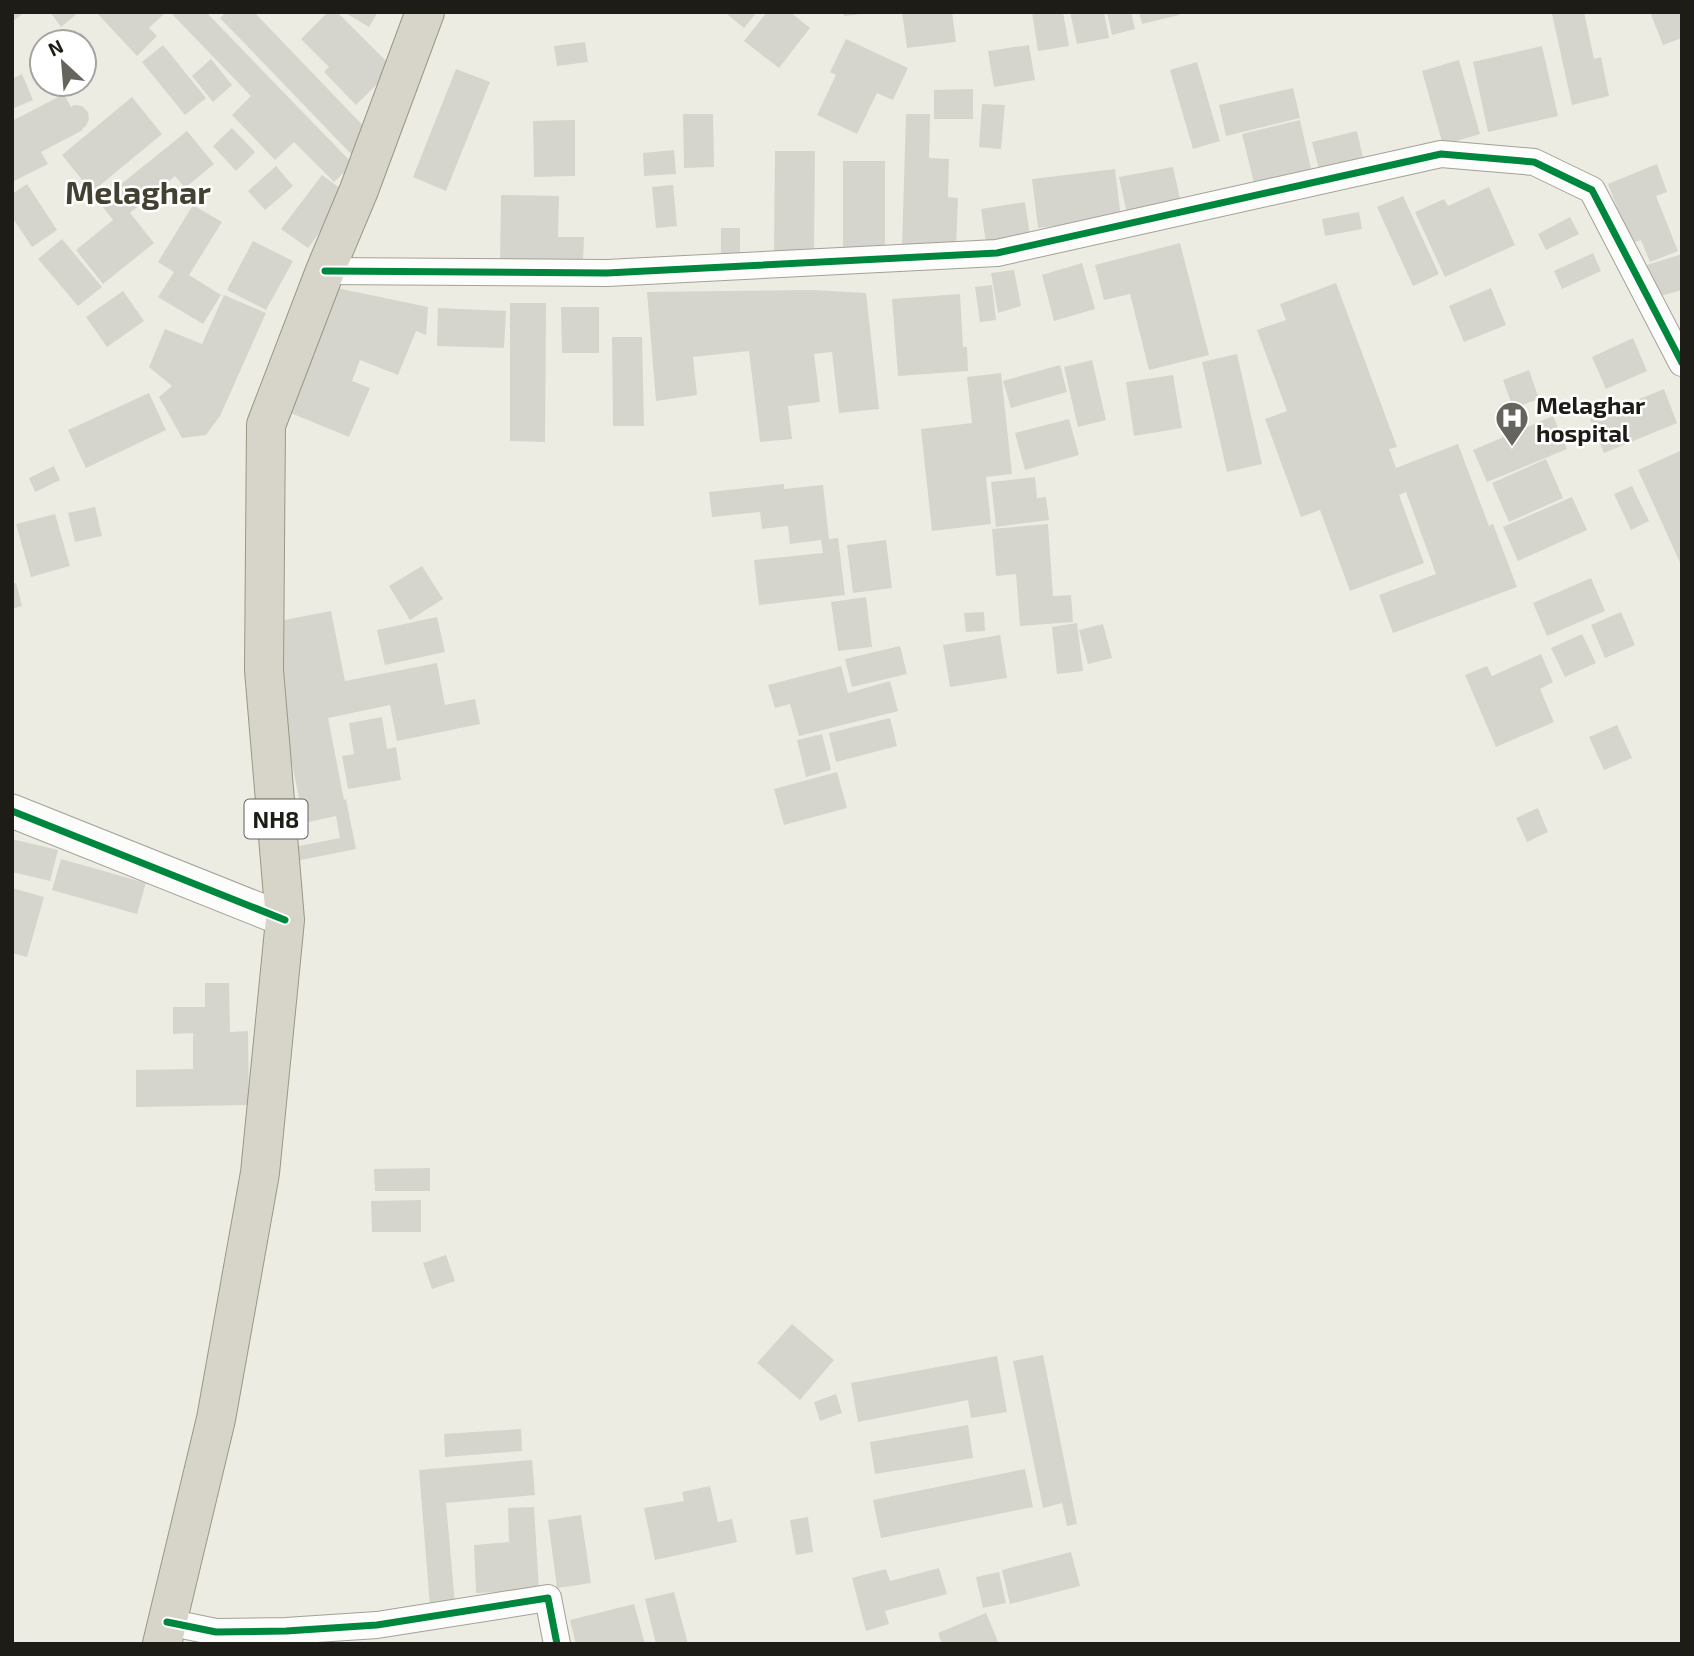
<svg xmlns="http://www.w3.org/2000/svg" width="1694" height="1656" font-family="'Exo 2',sans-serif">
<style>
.building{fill:#d6d5cd}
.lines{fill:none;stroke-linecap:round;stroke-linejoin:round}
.minor-casing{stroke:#a2a199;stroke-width:28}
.tertiary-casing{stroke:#a2a199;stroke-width:35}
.trunk-casing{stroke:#9a9784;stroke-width:40}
.minor{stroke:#fcfcfb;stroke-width:26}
.tertiary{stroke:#fcfcfb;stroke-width:33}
.trunk{stroke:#d7d5c9;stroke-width:38}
.cycleway-casing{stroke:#fff;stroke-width:11}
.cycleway{stroke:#00873e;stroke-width:7}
.labels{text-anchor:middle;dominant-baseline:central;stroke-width:5;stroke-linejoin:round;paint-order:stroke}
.shield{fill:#fff;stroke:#61605c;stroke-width:2}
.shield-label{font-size:23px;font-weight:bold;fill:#1d1c16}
.poi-label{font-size:24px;font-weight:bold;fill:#1d1c16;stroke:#fff;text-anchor:start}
.district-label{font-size:32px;font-weight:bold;fill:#444133;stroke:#fff}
</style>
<rect width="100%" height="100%" fill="#edece2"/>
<path class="building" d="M12 12H25L12 22Z
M50 12H79L61 27Z
M96 12H166L149 28 157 36 137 56Z
M170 12H206L353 164 334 182 294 142 275 160 232 115 251 96Z
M226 12H254L372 135 351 154 220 18Z
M328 12H337L393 68 356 105 324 72 329 67 301 39Z
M344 12H378L369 27Z
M730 12H757L744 28 728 15Z
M767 12H790L810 28 779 68 744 41Z
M843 12H862V14L844 16Z
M902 12H952L956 42 907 48Z
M1037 12H1063L1069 46 1038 51 1032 13Z
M1070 12H1104L1109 38 1077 44Z
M1107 12H1131L1135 29 1112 35Z
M1139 12H1178L1179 15 1142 24Z
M1559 12H1584L1594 59 1601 57 1609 96 1572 105 1552 14Z
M1650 12H1682V38L1663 45Z
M846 39 908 68 893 100 877 93 857 134 817 115 836 75 830 72Z
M585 42 588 62 557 66 554 46Z
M163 45 206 98 185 115 142 62Z
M1029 45 1035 80 994 87 988 51Z
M1542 46 1558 116 1488 132 1473 62Z
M211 59 232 85 213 102 192 76Z
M1459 60 1480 134 1443 145 1422 71Z
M1197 62 1220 141 1193 149 1170 70Z
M456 69 490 82 446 191 413 177Z
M22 74 33 100 12 109V79Z
M1293 88 1300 118 1226 136 1219 105Z
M973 89V119H934V90Z
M64 94 71 107 74 105 82 106 88 112 89 119 86 126 82 129 83 130 41 152 48 164 12 182V121Z
M132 97 162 134 92 192 62 155Z
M982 104 1005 105 1001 149 979 147Z
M683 114H713L714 167 684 168Z
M906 114H930L929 158 949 159 948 197 958 198 956 250 902 248Z
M575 120V176L534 177 533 121Z
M1300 120 1311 169 1254 183 1242 134Z
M232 128 255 152 236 171 213 146Z
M187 131 214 164 185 188 175 176 130 213 154 243 103 284 76 250 113 220 99 202Z
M1357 131 1363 158 1319 169 1312 142Z
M674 150 676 174 644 176 643 153Z
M775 151H815L814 253 774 252Z
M843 161H885V253L843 254Z
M1657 164 1667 192 1656 196 1678 251 1650 262 1641 240 1631 243 1608 184Z
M276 166 293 186 265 210 248 191Z
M1173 167 1181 203 1127 214 1119 177Z
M1115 169 1121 218 1038 228 1032 179Z
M322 175 348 194 308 248 281 229Z
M27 184 57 230 32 247 12 217V194Z
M673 185 677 226 656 228 652 187Z
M1489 187 1515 245 1445 277 1415 212 1444 199 1448 206Z
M501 195 559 196 558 237H584L583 263 500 262Z
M1403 196 1439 274 1413 286 1377 207Z
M1025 202 1031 243 987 250 981 209Z
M193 205 222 222 189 275 221 295 203 324 158 297 174 272 158 262Z
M1359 212 1362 229 1325 236 1322 219Z
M1570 217 1579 234 1546 250 1538 234Z
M721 228H740V253H721Z
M62 239 102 287 78 306 38 259Z
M253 241 293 261 266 310 227 290Z
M1180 243 1209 355 1149 370 1130 294 1104 300 1095 265Z
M1593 253 1601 271 1562 289 1554 271Z
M1682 254V290L1657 297 1647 265Z
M1082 263 1095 309 1054 321 1042 275Z
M1014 270 1021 306 998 313 991 273Z
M1336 283 1397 447 1389 449 1396 468 1458 444 1489 526 1493 524 1517 587 1393 633 1379 595 1436 574 1406 492 1399 495 1424 563 1350 591 1320 510 1301 517 1265 419 1287 411 1257 330 1286 320 1280 304Z
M992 285 996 320 980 322 975 287Z
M332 287 428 307 426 335 416 331 398 375 360 360 352 381 370 388 349 437 281 409Z
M1491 288 1506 325 1464 342 1449 306Z
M812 290 866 293 879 409 839 413 832 352 814 354 820 402 788 406 792 439 760 442 749 351 693 357 697 395 656 401 647 292Z
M123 291 144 321 107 347 86 317Z
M960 294 963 347H967L968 371 898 376 892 299Z
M224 295 266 313 220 416 206 435 182 438 159 397 172 386 149 367 165 329 202 344Z
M510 303H546L545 442 510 441Z
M561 307H599V353H562Z
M438 308 506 311 504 348 437 346Z
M612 337H642L644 426H613Z
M1633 338 1647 371 1606 389 1592 357Z
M1237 354 1262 464 1227 472 1202 362Z
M1092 360 1106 420 1078 427 1064 367Z
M1060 365 1067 392 1011 408 1003 381Z
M1529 370 1539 399 1513 408 1503 380Z
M1001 373 1012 474 986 477 991 524 932 531 921 429 972 423 967 377Z
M1173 375 1182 428 1134 436 1126 382Z
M1664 389 1677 423 1604 453 1590 419Z
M149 393 166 430 86 468 68 430Z
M1553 416 1567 449 1487 482 1473 450Z
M1069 419 1079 455 1025 470 1015 433Z
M1682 450V567L1638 470Z
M1546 459 1563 498 1509 522 1492 483Z
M54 466 60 480 35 492 29 478Z
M1035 477 1037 498 1046 497 1049 520 996 527 991 482Z
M784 484V489L823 485 829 539 838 538 845 595 759 605 754 560 823 553 821 540 790 544 788 526 762 529 760 512 712 517 709 492Z
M1632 486 1649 521 1631 530 1614 494Z
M1572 497 1587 530 1518 561 1503 527Z
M95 507 102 536 75 542 68 513Z
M55 514 70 566 31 577 16 524Z
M1048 524 1053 596 1071 595 1073 622 1020 626 1016 574 996 576 992 529Z
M886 540 892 588 853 593 847 545Z
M422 566 443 599 410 620 389 586Z
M1591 578 1605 611 1547 636 1533 603Z
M16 583 22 606 12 609V584Z
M866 597 872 647 838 651 831 602Z
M331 611 345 681 437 663 445 705 475 699 480 724 397 741 390 705 328 718 344 800 346 799 356 849 296 861 294 847 340 838 336 816 304 823 264 624Z
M984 612 985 631 966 632 964 613Z
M1621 612 1635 645 1605 658 1591 625Z
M437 617 445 652 385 665 377 630Z
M1077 623 1083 671 1057 674 1052 627Z
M1103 624 1112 658 1088 664 1079 630Z
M1582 634 1596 663 1565 677 1551 648Z
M1000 635 1007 678 950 687 943 645Z
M900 646 907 674 852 687 845 659Z
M1541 654 1553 682 1540 689 1554 722 1496 747 1465 675 1487 666 1492 676Z
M841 666 848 693 890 681 898 711 799 736 790 704 775 708 768 685Z
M382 717 387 749 396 747 401 780 348 789 342 756 354 754 349 723Z
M890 718 897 746 836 762 829 733Z
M1617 725 1632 758 1604 770 1589 737Z
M822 734 831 770 806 777 797 740Z
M837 772 847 808 784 825 774 789Z
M1538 808 1548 832 1527 842 1516 818Z
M12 839 58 850 50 881 12 872Z
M61 859 146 883 137 914 52 890Z
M12 888 44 897 27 957 12 953Z
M205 983H229L230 1032 248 1031 249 1105 136 1107V1070L193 1069V1033L173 1034V1007H205Z
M430 1168V1191H375L374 1169Z
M421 1200V1232H372L371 1201Z
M446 1255 455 1281 432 1289 423 1263Z
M792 1324 834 1360 800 1400 757 1363Z
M1043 1355 1077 1524 1067 1526 1062 1503 1043 1508 1013 1361Z
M997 1356 1007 1412 971 1418 968 1400 858 1422 851 1383Z
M836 1394 842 1413 820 1421 814 1402Z
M968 1425 973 1458 875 1474 870 1442Z
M521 1429 522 1451 445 1457 444 1434Z
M532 1460 535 1495 446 1503 455 1604 430 1606 419 1470Z
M1025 1469 1033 1507 881 1538 873 1500Z
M710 1486 718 1522 732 1519 737 1542 655 1560 644 1508 684 1501 682 1492Z
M534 1507 539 1590 476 1593 474 1545 509 1542 508 1508Z
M581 1515 591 1583 557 1588 548 1520Z
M808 1517 813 1552 796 1555 790 1520Z
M1071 1552 1080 1586 1010 1604 1002 1570Z
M939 1568 947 1594 885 1611 889 1624 866 1631 852 1578 886 1569 890 1581Z
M999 1572 1006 1603 983 1608 976 1577Z
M674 1592 688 1644H656L645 1599Z
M634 1604 645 1644H576L570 1620Z
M986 1613 999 1644H942L938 1633Z"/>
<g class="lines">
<defs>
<path id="minor" d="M325 271 607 273 997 253 1441 154 1534 162 1592 190 1682 363
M167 1622 216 1632 286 1631 377 1625 548 1598 557 1644"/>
<path id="tertiary" d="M12 811 285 920"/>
<path id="trunk" d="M162 1644 216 1419 260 1173 285 920 264 670 266 425 325 271 359 190 425 12"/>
</defs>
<use href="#minor" class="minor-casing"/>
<use href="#tertiary" class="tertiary-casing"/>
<use href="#trunk" class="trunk-casing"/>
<use href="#minor" class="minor"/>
<use href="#tertiary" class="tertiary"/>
<use href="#trunk" class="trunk"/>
<defs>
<path id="cycleway" d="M325 271 607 273 997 253 1441 154 1534 162 1592 190 1682 363
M12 811 285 920
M167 1622 216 1632 286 1631 377 1625 548 1598 557 1644"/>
</defs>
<use href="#cycleway" class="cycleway-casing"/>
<use href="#cycleway" class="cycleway"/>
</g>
<defs>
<symbol id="hospital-pin" viewBox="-11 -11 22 30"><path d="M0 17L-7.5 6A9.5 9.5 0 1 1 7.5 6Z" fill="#66655d" stroke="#fff"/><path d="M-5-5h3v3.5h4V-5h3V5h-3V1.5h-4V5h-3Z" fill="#fff"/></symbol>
</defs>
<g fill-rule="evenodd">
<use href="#hospital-pin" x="1493" y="399" width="38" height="52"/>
</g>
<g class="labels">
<rect class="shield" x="244.5" y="799.5" width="63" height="39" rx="5"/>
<g class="shield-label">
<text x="276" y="819">NH8</text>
</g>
<g class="poi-label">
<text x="1536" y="404">Melaghar<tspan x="1536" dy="28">hospital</tspan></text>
</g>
<g class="district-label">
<text x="138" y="191">Melaghar</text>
</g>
</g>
<rect width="1694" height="1656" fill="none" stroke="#1d1c16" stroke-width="28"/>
<g transform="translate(63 63) rotate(334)"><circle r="33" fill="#ffffff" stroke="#a5a4a2" stroke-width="2"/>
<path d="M0-5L12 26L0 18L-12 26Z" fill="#66655d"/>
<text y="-10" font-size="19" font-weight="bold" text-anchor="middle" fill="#1d1c16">N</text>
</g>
</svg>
